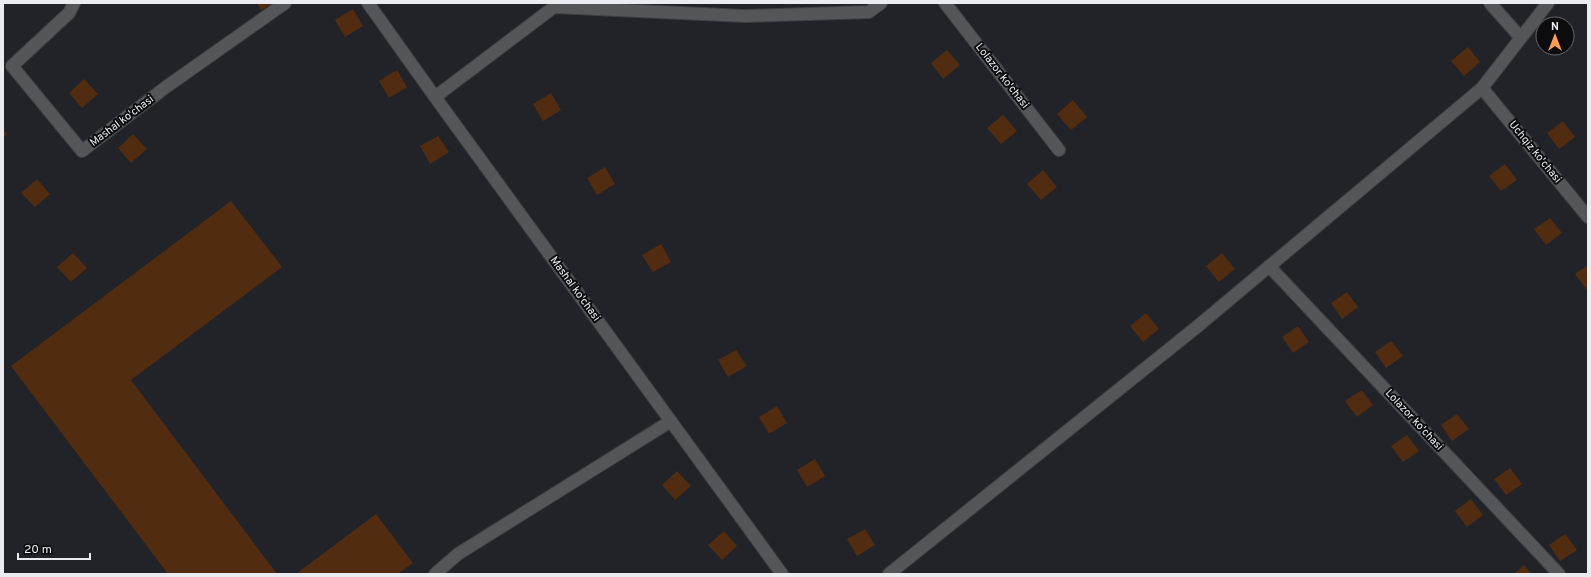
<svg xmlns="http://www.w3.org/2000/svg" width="1591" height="577" font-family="Overpass,sans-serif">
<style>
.building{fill:#522c11}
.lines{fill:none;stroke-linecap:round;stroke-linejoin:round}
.minor-casing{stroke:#3d3f45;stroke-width:14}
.minor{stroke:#555659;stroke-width:12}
.labels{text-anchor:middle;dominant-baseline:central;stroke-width:4;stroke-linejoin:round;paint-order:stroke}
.street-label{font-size:11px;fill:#ebecf1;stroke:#0c0c0f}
</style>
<rect width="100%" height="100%" fill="#212329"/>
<path class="building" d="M257 3H272L261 10Z
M353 9 363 26 345 37 335 20Z
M1468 47 1480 62 1464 76 1451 61Z
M947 50 960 65 943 79 931 63Z
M397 70 407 87 389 98 379 81Z
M84 79 98 94 82 108 69 93Z
M551 93 561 110 543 121 533 104Z
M1073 100 1087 117 1071 130 1057 114Z
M1003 115 1017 131 1001 144 987 128Z
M1563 121 1575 137 1559 149 1547 133Z
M3 130 7 134 3 138Z
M133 134 147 149 131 163 118 148Z
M438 136 449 152 430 164 420 146Z
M1505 164 1517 180 1501 191 1489 176Z
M605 167 615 184 597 195 587 178Z
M1043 170 1057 187 1041 200 1027 184Z
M37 179 50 194 35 207 21 193Z
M231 201 282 267 131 380 277 574H168L11 366Z
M1550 218 1562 233 1546 245 1534 229Z
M661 244 671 262 653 272 642 255Z
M73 253 87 268 71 282 57 267Z
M1222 253 1235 269 1219 282 1206 266Z
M1588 265V289L1587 290 1575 274Z
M1347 292 1358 307 1342 319 1331 303Z
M1146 313 1159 329 1143 342 1130 326Z
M1298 326 1309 342 1293 353 1282 337Z
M1391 341 1403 356 1386 368 1375 352Z
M736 350 747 366 728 377 718 360Z
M1362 390 1373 405 1357 417 1345 401Z
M777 406 787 423 769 434 759 417Z
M1457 414 1469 429 1452 441 1441 425Z
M1407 435 1419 451 1403 462 1391 446Z
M815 459 825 476 807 487 797 470Z
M1510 468 1522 484 1506 495 1494 479Z
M677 471 691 486 675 500 662 485Z
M1471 499 1483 515 1467 527 1455 511Z
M376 514 413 563 398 574H296Z
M865 529 875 545 857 556 847 539Z
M724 531 737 546 722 560 708 545Z
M1565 534 1577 550 1560 561 1549 545Z
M1524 565 1532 574H1514Z"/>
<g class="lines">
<defs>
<path id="minor" d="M74 3 69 13 12 66 82 151 166 87 285 3
M368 3 435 97 782 574
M945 3 1059 150
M1490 3 1521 38
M1482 88 1588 217
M435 97 554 7 745 16 869 12 881 3
M1269 266 1559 574
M435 574 458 554 671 421
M889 574 1198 326 1482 88 1548 3"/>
</defs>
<use href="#minor" class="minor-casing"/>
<use href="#minor" class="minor"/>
</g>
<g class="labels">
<g class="street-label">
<text transform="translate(1002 76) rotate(52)">Lolazor ko'chasi</text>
<text transform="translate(122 121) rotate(-37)">Mashal ko'chasi</text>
<text transform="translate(1535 152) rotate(51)">Uchqiz ko'chasi</text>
<text transform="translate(575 289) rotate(54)">Mashal ko'chasi</text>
<text transform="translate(1414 420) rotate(47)">Lolazor ko'chasi</text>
</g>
</g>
<rect width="1591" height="577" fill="none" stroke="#ebecf1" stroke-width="8"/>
<g transform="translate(1555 36)"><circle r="19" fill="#0c0c0f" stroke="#656669"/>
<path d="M0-3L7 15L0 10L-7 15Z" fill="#fe9c57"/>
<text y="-6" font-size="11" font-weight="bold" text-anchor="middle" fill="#ebecf1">N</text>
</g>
<path d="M18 553v6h72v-6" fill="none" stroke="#ebecf1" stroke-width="2"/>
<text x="24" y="553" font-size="12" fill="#ebecf1" stroke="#0c0c0f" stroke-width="3" paint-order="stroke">20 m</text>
</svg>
